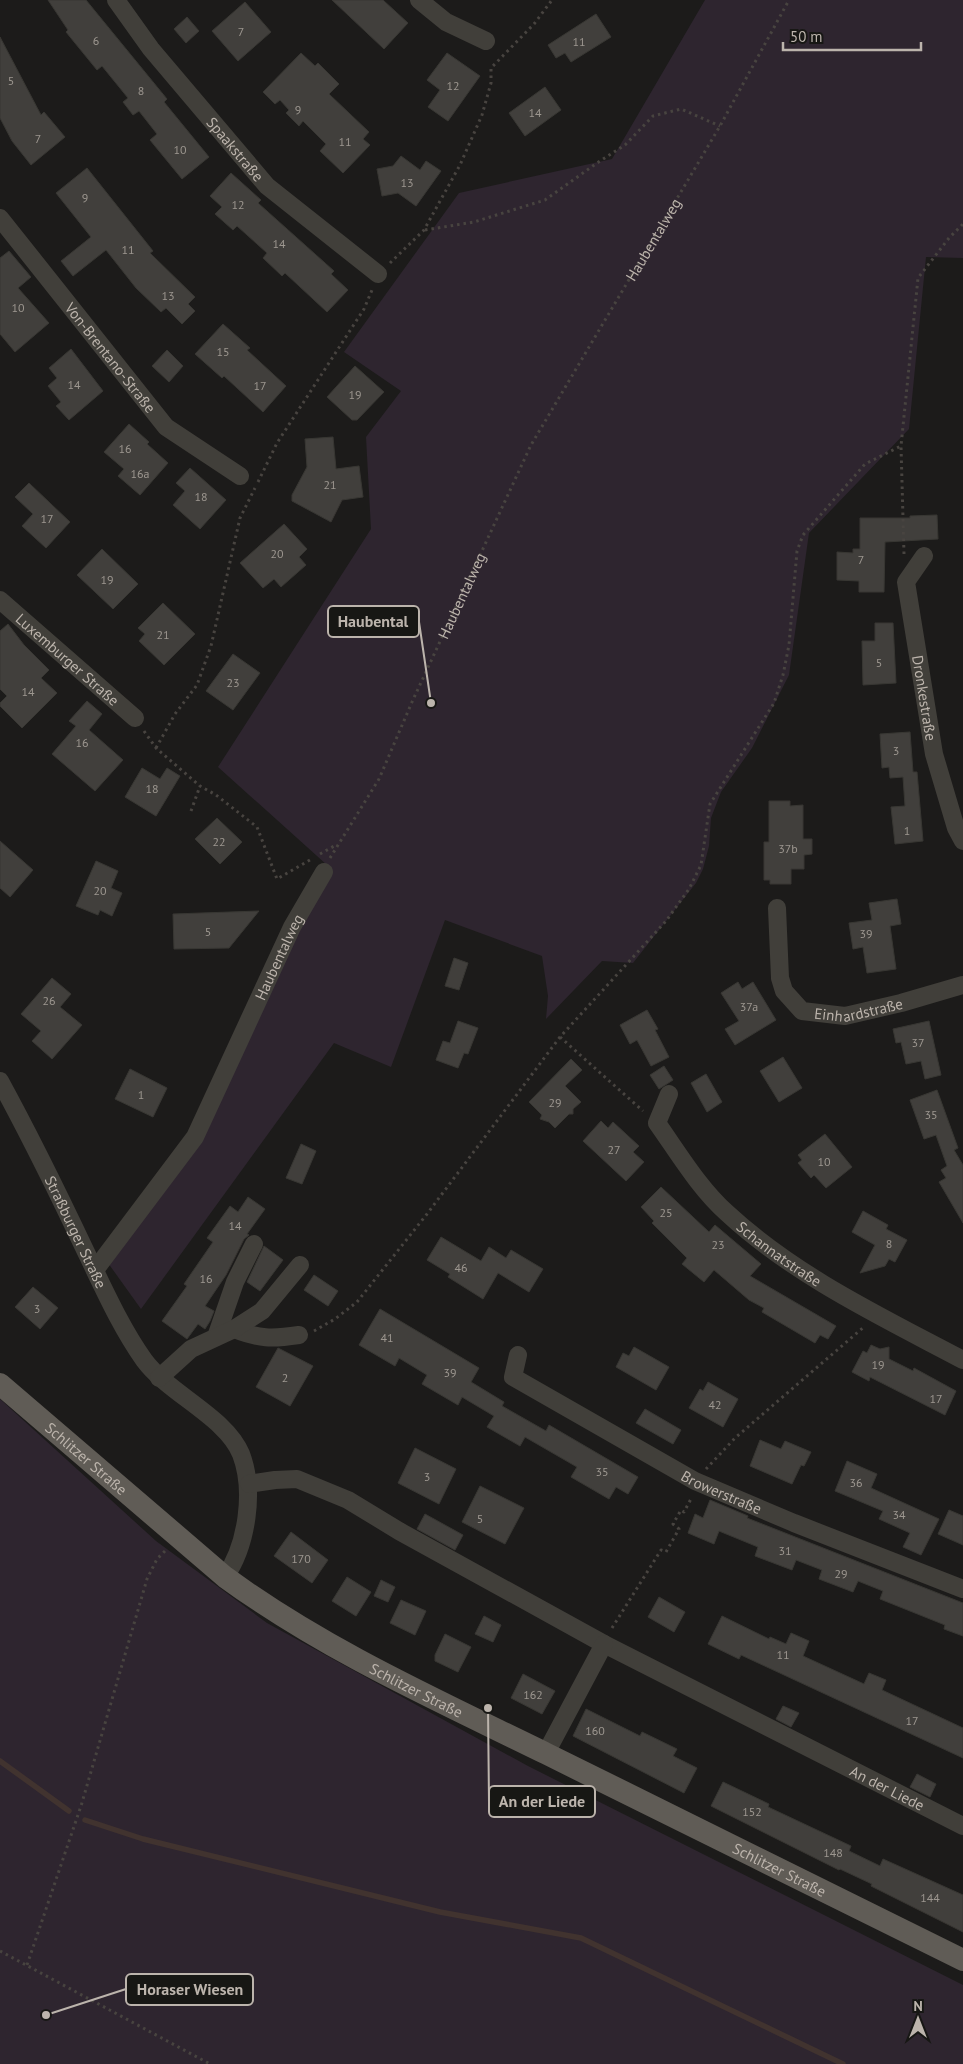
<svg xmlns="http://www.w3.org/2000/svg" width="963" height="2064" font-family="'PT Sans',sans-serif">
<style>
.green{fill:#2e252f}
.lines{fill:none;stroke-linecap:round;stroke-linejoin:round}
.stream{stroke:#41332f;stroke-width:5.5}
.building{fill:#413f3c;stroke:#383733}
.path{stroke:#484440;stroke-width:3;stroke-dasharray:2.5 4;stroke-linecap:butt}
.minor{stroke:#413f3a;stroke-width:18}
.major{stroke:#605c56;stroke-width:22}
.labels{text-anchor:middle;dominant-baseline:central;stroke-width:4;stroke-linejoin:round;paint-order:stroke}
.number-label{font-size:12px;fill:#9d9790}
.street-label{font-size:15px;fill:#bcb4ac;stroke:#171714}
.leader{fill:none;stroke:#bcb4ac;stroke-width:2}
.callout-dot{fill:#bcb4ac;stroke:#171714;stroke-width:2}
.callout{fill:#171714;stroke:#bcb4ac;stroke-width:2}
.callout-label{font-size:16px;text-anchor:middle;font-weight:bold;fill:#bcb4ac}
</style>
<rect width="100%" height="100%" fill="#1c1b1a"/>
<path class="green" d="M705 0H963V258L926 257 909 429 809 533 789 675 752 748 721 792 711 818 709 846 703 869 696 883 633 963 602 961 546 1019 548 996 542 956 445 920 391 1067 334 1043 141 1309 108 1263 192 1150 327 865 218 767 371 529 366 437 401 391 344 352 459 193 612 159Z
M0 1399 156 1541 267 1623 528 1766 963 1985V2064H0Z"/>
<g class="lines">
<path class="stream" d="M0 1761 69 1811
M85 1820 143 1839 440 1912 581 1938 843 2064"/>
</g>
<path class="building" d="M48 0H86L167 99 164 102 209 157 182 179 150 140 157 134 139 111 133 115 123 102 128 98 102 66 97 70 66 32 68 30Z
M332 0H383L408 23 384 49Z
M245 2 271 32 238 61 212 31Z
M596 14 611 37 571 62 565 53 556 58 548 45Z
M187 17 199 31 186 43 174 29Z
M0 37 41 115 44 112 65 137 31 165 12 141 0 118Z
M301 53 315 66 318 63 339 84 329 94 369 132 363 139 370 145 343 173 320 151 326 144 303 121 299 126 286 113 289 110 280 100 275 104 263 92Z
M447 53 480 76 448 121 428 107 440 90 427 80Z
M545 87 561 110 525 136 509 113Z
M401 156 420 170 426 161 441 171 416 206 398 193 382 196 377 169 393 166Z
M87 168 153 251 150 253 195 297 188 304 195 311 182 324 166 308 161 312 136 288 106 250 73 276 61 261 91 237 56 193Z
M231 173 261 200 258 203 334 271 331 274 348 290 327 312 285 273 282 276 263 258 267 253 237 226 233 230 215 214 222 207 210 196Z
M9 251 31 277 18 288 49 323 15 352 0 334V258Z
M223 324 250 348 247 350 286 386 263 412 224 376 222 378 195 354Z
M71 349 103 391 69 420 56 406 61 402 48 386 57 378 49 368Z
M167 350 183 366 169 382 152 366Z
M355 366 384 392 357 420H352L327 397Z
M129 424 149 442 147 444 168 463 140 495 118 476 124 469 104 452Z
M333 437 336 469 359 466 363 497 342 500 331 522 292 501V495L307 467 305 439Z
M190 468 226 500 200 529 173 505 185 491 176 483Z
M29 483 70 522 46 548 22 526 33 514 15 497Z
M937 515 938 539 885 542 884 592H859V581L837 580V552L853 553V549H860V518H910V516Z
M284 524 307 549 299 557 306 565 281 587 274 579 263 588 240 563Z
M102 549 138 584 113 609 77 575Z
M163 603 195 634 164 665 139 641 145 634 138 628Z
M875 623H893L896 683 863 685 862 641H875Z
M8 624 24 645 49 670 41 678 57 693 22 728 0 706V703L7 696 0 689V631Z
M233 654 260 673 233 710 206 691Z
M87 701 102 714 89 730 123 760 95 791 52 754 76 726 69 721Z
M910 732 913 772H917L923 841 895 844 891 807 905 806 903 777 890 778 889 767 882 768 880 734Z
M142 768 160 779 167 768 180 776 156 816 125 797Z
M769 801H790V806L803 805V839H812V854L804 855V869H791V884H770V880H764V842H769Z
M217 818 242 842 220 864 195 839Z
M0 841 33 870 10 897 0 888Z
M96 861 118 871 111 888 122 893 112 916 100 910 98 915 76 906Z
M897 899 901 924 890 926 896 969 867 973 863 947 853 949 849 923 872 920 869 903Z
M259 911 229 948 174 949 173 914Z
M454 958 468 963 459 990 445 986Z
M52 978 71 994 60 1007 82 1025 52 1059 32 1041 41 1031 21 1014Z
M738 982 742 989 753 982 776 1020 735 1045 725 1029 739 1021 721 993Z
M647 1010 658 1029 655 1030 669 1057 651 1066 637 1040 630 1044 620 1025Z
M458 1021 478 1028 468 1054 464 1053 458 1068 436 1060 443 1041 450 1043Z
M929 1021 941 1075 925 1079 921 1061 906 1064 901 1042 896 1043 893 1029Z
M783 1057 802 1088 779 1102 760 1071Z
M571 1059 582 1070 565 1086 581 1102 573 1109V1114H569L555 1128 549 1122 540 1119 542 1115 529 1102Z
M664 1066 673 1080 659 1089 650 1075Z
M130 1069 167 1088 153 1117 115 1099Z
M706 1074 722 1102 707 1112 691 1083Z
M937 1090 958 1148 954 1150 963 1165V1223L939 1182 946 1178 941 1170 947 1166 936 1135 924 1139 910 1100Z
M601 1121 608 1128 613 1122 639 1146 633 1152 644 1162 626 1181 583 1141Z
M825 1134 852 1167 826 1188 814 1175 811 1178 798 1163 802 1160 798 1155Z
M301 1144 316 1151 302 1184 286 1178Z
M661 1187 709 1232 715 1225 761 1264 750 1276 836 1326 828 1339 820 1335 815 1343 762 1312 764 1308 749 1300 714 1270 704 1282 682 1264 687 1258 652 1223 654 1221 641 1207Z
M248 1197 265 1209 247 1234 249 1235 244 1239 226 1275 205 1306 214 1311 210 1321 205 1329 198 1324 187 1339 162 1321 187 1286 184 1284 213 1242 207 1238 230 1206 238 1212Z
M863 1211 888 1225 886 1229 907 1240 895 1262 889 1259 885 1266 860 1273 875 1245 852 1232Z
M441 1237 481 1261 489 1247 506 1258 511 1250 543 1269 529 1292 498 1273 483 1299 448 1277 450 1274 427 1260Z
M264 1246 283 1260 260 1291 247 1282Z
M314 1275 338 1291 328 1306 304 1290Z
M33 1287 58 1308 40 1329 15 1307Z
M380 1309 479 1368 471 1382 504 1402 502 1406 546 1431 549 1425 638 1477 628 1494 616 1487 609 1499 571 1477 577 1467 525 1437 520 1446 487 1427 494 1416 462 1397 458 1405 422 1384 427 1375 399 1358 395 1366 359 1345Z
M871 1345 880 1349 889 1347V1359L913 1371 914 1368 956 1391 945 1415 870 1377 869 1381 852 1372 863 1351 867 1353Z
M634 1347 669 1367 656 1390 616 1367 623 1353 629 1356Z
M278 1348 313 1366 290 1406 256 1387Z
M708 1382 738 1399 723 1427 689 1408 700 1389 703 1391Z
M645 1409 681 1430 673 1444 636 1423Z
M760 1440 781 1449 785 1441 811 1452 804 1466 801 1465 792 1484 750 1466Z
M415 1448 456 1469 439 1504 398 1483Z
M847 1461 877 1474 871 1488 939 1519 921 1555 903 1547 910 1533 879 1519 883 1511 835 1491Z
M480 1486 524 1508 505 1544 462 1522Z
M710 1500 748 1516 747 1518 963 1603V1636L944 1629 945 1625 880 1599 883 1591 858 1581 853 1592 819 1579 822 1570 796 1560 792 1570 755 1556 758 1547 719 1531 714 1544 688 1533 695 1514 703 1518Z
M949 1510 963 1516V1545L938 1534Z
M425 1514 463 1535 455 1550 417 1529Z
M291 1532 328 1560 312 1583 274 1556Z
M347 1577 371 1592 356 1616 332 1601Z
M381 1580 395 1587 388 1602 374 1596Z
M659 1597 685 1612 674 1632 648 1617Z
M401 1600 426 1611 415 1635 390 1623Z
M484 1616 501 1625 493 1642 475 1634Z
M722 1616 769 1639 770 1637 786 1644 791 1633 809 1641 803 1656 864 1684 869 1673 886 1680 882 1690 963 1728V1758L741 1655 739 1659 708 1644Z
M445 1634 471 1647 458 1672 435 1661V1655Z
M523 1674 555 1691 542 1714 511 1698Z
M783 1706 799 1713 791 1727 776 1719Z
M586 1709 640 1736 642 1732 677 1749 673 1756 697 1768 684 1793 573 1736Z
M917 1774 936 1784 930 1797 910 1787Z
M723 1782 769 1804 768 1807 851 1846 849 1851 880 1866 883 1859 963 1895V1932L871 1886 872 1884 840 1869 839 1870 711 1806Z"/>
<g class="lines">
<g class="path">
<path d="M425 230 474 222 545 200 597 163 625 145 653 116 681 109 720 126"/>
<path d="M390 263 424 230 460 165 482 115 491 83V68L534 24 552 0"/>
<path d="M258 482 277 443 364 309 372 290"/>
<path d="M904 554 901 446 918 278 949 238 963 224"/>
<path d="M144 731 156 748 200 786 216 795 257 827 277 879 310 860"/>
<path d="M156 748 175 714 197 685 211 646 240 518 255 488"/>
<path d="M191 811 200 786"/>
<path d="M320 854 336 845"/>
<path id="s1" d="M330 858 379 779 412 702 531 445 720 126 789 0"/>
<path d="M560 1037 643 1111"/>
<path d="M314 1331 335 1319 357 1302 427 1214 560 1037 666 921 689 889 701 865 710 804 774 703 783 675 789 645 797 551 803 535 865 464 901 446"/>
<path d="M706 1469 735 1438 865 1326"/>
<path d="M612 1628 661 1550 666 1552 679 1529 673 1524 681 1510 684 1512 692 1497"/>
<path d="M0 1951 210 2064"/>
<path d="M27 1965 81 1806 147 1579 157 1559 166 1550"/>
</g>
<g class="minor">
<path id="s2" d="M116 0 151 49 267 186 378 274"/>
<path d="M419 0 446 22 486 41"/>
<path id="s3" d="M0 218 166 427 240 476"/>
<path id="s4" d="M924 556 906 582 934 754 956 828 963 841"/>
<path id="s5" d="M0 600 135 718"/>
<path id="s6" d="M777 908 780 978 784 991 802 1011 845 1016 901 1003 963 985"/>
<path id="s7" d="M0 1081C30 1136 58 1193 85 1250 103 1287 120 1326 144 1360 169 1394 226 1417 241 1454 255 1491 247 1545 225 1577"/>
<path id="s8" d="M669 1094 657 1123C679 1154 699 1188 727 1213 795 1276 882 1317 963 1360"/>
<path id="s9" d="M95 1270 195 1137 292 927 324 872"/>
<path d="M234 1329C259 1339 272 1339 299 1335"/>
<path d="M216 1337 235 1282 254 1244"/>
<path id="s10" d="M518 1355 513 1377 695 1481 794 1523 963 1589"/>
<path d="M159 1378 191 1349 234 1329 262 1311 300 1265"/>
<path id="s11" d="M249 1484 275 1480 297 1479 348 1500 399 1531 604 1644 963 1826"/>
<path d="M546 1753 604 1644"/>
</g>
<path class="major" id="s12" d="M0 1384 225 1577C325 1650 437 1700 547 1754 686 1822 824 1892 963 1960"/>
</g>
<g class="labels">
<g class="number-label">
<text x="241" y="31">7</text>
<text x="96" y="40">6</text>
<text x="579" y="41">11</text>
<text x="11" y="80">5</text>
<text x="453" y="85">12</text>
<text x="141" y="90">8</text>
<text x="298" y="109">9</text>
<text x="535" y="112">14</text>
<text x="38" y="138">7</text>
<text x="345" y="141">11</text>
<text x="180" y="149">10</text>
<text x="407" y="182">13</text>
<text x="85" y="197">9</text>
<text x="238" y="204">12</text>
<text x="279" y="243">14</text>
<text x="128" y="249">11</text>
<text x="168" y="295">13</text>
<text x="18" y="307">10</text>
<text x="223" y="351">15</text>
<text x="74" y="384">14</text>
<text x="260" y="385">17</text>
<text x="355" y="394">19</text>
<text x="125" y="448">16</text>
<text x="140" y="473">16a</text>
<text x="330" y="484">21</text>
<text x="201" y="496">18</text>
<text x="47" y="518">17</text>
<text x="277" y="553">20</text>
<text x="861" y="559">7</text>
<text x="107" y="579">19</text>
<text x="163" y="634">21</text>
<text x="879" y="662">5</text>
<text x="233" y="682">23</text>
<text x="28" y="691">14</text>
<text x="82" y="742">16</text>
<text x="896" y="750">3</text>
<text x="152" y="788">18</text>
<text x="907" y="830">1</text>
<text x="219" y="841">22</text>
<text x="788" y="848">37b</text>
<text x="100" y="890">20</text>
<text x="208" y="931">5</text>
<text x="866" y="933">39</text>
<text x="49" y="1000">26</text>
<text x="749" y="1006">37a</text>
<text x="918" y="1042">37</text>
<text x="141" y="1094">1</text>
<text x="555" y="1102">29</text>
<text x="931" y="1114">35</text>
<text x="614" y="1149">27</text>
<text x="824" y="1161">10</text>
<text x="666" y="1212">25</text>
<text x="235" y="1225">14</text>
<text x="889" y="1243">8</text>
<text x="718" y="1244">23</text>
<text x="461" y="1267">46</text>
<text x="206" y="1278">16</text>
<text x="37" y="1308">3</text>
<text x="387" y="1337">41</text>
<text x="878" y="1364">19</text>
<text x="450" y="1372">39</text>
<text x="285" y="1377">2</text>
<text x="936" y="1398">17</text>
<text x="715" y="1404">42</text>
<text x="602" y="1471">35</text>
<text x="427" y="1476">3</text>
<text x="856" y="1482">36</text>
<text x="899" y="1514">34</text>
<text x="480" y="1518">5</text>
<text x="785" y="1550">31</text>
<text x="301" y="1558">170</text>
<text x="841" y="1573">29</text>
<text x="783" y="1654">11</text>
<text x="533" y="1694">162</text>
<text x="912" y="1720">17</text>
<text x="595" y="1730">160</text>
<text x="752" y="1811">152</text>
<text x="833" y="1852">148</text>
<text x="930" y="1897">144</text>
</g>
<g class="street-label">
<text stroke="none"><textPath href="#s2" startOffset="191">Spaakstraße</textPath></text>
<text stroke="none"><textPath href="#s1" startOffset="699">Haubentalweg</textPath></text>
<text stroke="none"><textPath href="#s3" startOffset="178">Von-Brentano-Straße</textPath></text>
<text stroke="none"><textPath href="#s1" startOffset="294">Haubentalweg</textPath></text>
<text stroke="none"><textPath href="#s5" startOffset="90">Luxemburger Straße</textPath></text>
<text stroke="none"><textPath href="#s4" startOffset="149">Dronkestraße</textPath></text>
<text stroke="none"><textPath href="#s9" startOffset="365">Haubentalweg</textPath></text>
<text stroke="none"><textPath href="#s6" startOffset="168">Einhardstraße</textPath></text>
<text stroke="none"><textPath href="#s7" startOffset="169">Straßburger Straße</textPath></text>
<text stroke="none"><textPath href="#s8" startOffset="212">Schannatstraße</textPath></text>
<text stroke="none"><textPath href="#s12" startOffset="114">Schlitzer Straße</textPath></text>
<text stroke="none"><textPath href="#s10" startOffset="261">Browerstraße</textPath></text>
<text stroke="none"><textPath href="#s12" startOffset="519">Schlitzer Straße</textPath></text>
<text stroke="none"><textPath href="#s11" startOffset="715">An der Liede</textPath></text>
<text stroke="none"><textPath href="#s12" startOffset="924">Schlitzer Straße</textPath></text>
</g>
</g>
<path class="leader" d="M431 703L419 622M488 1708L489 1802M46 2015L126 1989"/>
<g class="callout-dot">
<circle cx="431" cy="703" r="5"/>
<circle cx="488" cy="1708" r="5"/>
<circle cx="46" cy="2015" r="5"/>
</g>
<g class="callout">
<rect x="328" y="606" width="91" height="31" rx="5"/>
<rect x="489" y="1786" width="106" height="31" rx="5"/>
<rect x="126" y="1974" width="127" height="31" rx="5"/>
</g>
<g class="callout-label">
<text x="373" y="627">Haubental</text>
<text x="542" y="1807">An der Liede</text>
<text x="190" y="1995">Horaser Wiesen</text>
</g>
<g transform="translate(918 2019)" stroke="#171714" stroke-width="4" paint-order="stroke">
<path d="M0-4L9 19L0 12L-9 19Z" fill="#bcb4ac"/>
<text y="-8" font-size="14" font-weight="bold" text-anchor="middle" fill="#bcb4ac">N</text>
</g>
<path d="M783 42v8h138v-8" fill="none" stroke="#bcb4ac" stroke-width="2.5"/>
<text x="790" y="42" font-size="15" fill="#bcb4ac" stroke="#171714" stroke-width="4" paint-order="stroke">50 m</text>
</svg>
